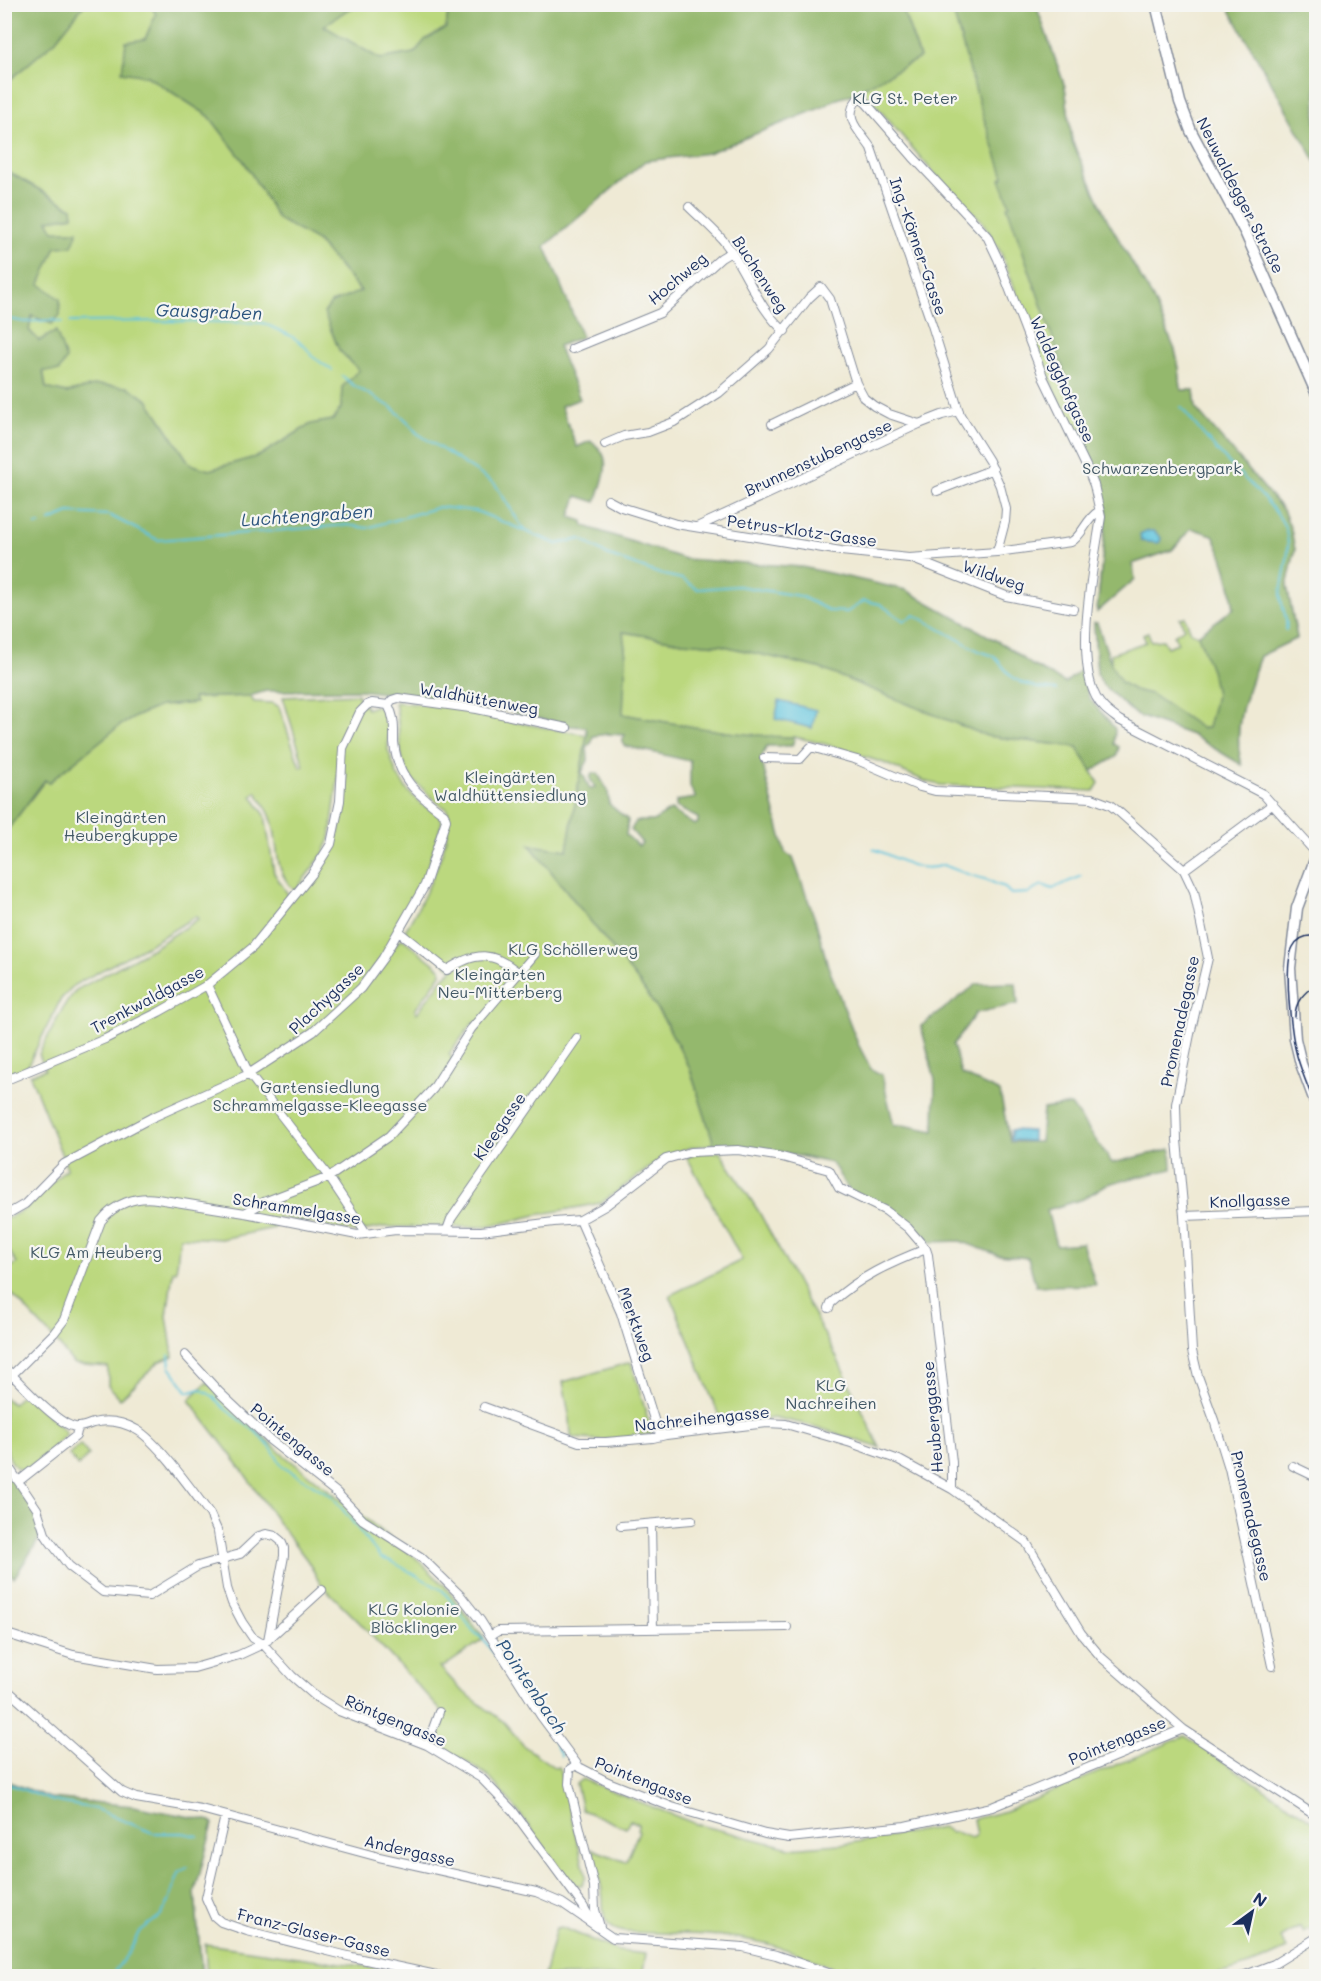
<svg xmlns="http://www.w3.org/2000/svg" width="1321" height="1981" font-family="Mali,sans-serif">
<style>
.green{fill:#bbd87e;stroke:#6b846e;stroke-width:1.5;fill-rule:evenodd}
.forest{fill:#94b86d;stroke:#587466;stroke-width:1.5;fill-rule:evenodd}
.water{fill:#5fc4dd;stroke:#3d7a9e;stroke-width:1.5}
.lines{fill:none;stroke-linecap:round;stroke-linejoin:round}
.stream{stroke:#5fc4dd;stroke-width:2}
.minor-casing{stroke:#858c9a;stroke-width:10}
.secondary-casing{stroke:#858c9a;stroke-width:13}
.minor{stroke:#fff;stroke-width:8}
.secondary{stroke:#fff;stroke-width:10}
.tram{stroke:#1b2f5e;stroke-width:1.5}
.labels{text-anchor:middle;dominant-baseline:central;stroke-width:4.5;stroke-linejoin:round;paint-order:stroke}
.park-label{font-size:16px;fill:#435966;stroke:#f6f6f2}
.street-label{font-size:16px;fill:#1b2f5e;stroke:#f6f6f2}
.water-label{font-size:18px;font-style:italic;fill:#2c547e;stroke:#f6f6f2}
</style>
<rect width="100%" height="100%" fill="#f6f6f2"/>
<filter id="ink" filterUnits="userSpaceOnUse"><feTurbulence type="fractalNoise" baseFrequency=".0167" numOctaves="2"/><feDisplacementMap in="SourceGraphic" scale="12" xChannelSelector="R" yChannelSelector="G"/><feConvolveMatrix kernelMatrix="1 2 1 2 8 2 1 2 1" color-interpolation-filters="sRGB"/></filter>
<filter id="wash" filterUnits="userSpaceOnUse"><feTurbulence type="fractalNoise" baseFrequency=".008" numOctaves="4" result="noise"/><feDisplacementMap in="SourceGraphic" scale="24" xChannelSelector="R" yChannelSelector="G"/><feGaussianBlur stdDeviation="1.35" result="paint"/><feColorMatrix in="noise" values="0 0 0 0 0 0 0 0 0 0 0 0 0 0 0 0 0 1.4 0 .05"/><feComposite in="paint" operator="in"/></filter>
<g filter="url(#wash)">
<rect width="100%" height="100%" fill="#efead5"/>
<path class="green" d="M84 5H150L156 13 145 39 123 71 147 76 209 116 245 163 278 219 317 241 361 292 331 303 339 350 359 370 342 387 341 408 333 420 311 424 259 456 209 470 190 464 148 400 97 385 66 393 46 388 39 341 29 330 39 285 56 247 77 231 54 232 48 220 73 216 72 208 5 170V84L55 41Z
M365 5H449L446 28 426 39 414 53 380 59 323 26 347 10Z
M901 5H1036L1065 87 1072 141 1107 219 1153 299 1175 350 1179 368 1181 390H1194L1196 409 1283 510 1291 530 1295 550 1287 586 1297 638 1260 656C1247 694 1231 725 1242 765L1192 735 1136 715 1103 685 1097 673 1094 623H1097L1100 635 1111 664V654L1146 642 1143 634 1148 632 1151 641 1163 640 1167 647 1178 643 1174 635 1184 628 1180 618 1185 617 1191 632 1198 635 1234 608C1231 583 1224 557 1213 535L1191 528 1172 550 1132 564 1135 579 1097 612 1107 510 1095 468 1063 411 1049 378 1001 253 982 221 932 171 861 88 920 58Z
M623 632 683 642 720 645 819 668 987 736 1077 747 1099 783 1094 791 941 785 927 782 884 763 825 744 795 737H760L713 731 622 714 626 657Z
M357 694 367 709 374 706 386 709 389 716 388 750 397 775 408 791 421 804 439 815 442 822 428 867 385 960 399 940 403 939 441 969V974L415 1010 417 1013 444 977 453 969 406 935 405 931C421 904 455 840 447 809 439 804 432 798 425 791 421 787 416 783 412 779 396 760 401 726 395 702L454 707 519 723 587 735 567 850 530 845 638 981 665 1021 690 1069 714 1144 689 1148 664 1157 601 1203 536 1215 487 1227H384L356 1232 276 1217 274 1228 221 1239 180 1237 176 1271H173L167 1316 173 1356 159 1362 120 1399 108 1386V1367L74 1364 54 1339 7 1289 4 1271 17 1263 5 1245V1219L24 1210 67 1168 30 1075 45 1069 39 1054 64 1006 76 990 153 948 198 919 196 916 152 943 74 985 61 999 26 1069 5 1078V833L45 780 48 783 119 726 137 716 160 706 195 703 192 698 250 696 254 702 273 703 279 707 300 767 304 766 283 697ZM339 771 346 772C344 828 338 862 289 896L274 873 265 815 252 796 256 792C262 801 269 810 272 821 280 848 272 869 295 891L323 854 330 839ZM473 1023 476 1030 465 1042 454 1061 449 1054Z
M701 1152H720L759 1212 836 1356 880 1448 813 1426 777 1418 722 1423 670 1295 742 1260 687 1157Z
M631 1362 652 1433C627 1438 597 1443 571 1437L570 1420 563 1382Z
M207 1382 281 1453 415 1557 445 1586 484 1639 445 1666 440 1667 461 1690 504 1722 524 1746 555 1768 559 1767 584 1868 586 1877 582 1885H574L567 1878 514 1806 487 1775 433 1741 443 1713 360 1623 321 1584 307 1560 280 1525 240 1467 189 1400Z
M24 1393 65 1431 66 1435 31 1467 22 1470C0 1465 5 1417 4 1397L12 1404Z
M80 1445 89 1455 78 1466 69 1455Z
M1185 1736 1316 1823V1931L1314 1933 1310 1928 1304 1932 1300 1926 1281 1938 1287 1949C1264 1960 1214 1981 1189 1975L1186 1976H1075L1076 1968H1061V1976H1034L1030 1970 1023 1974 1024 1976H859L853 1975 851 1968 845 1966 842 1971C816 1961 791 1949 764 1943 719 1932 671 1934 625 1932 598 1927 605 1912 602 1891 600 1877 595 1863 592 1849L626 1862 639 1831 637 1829 639 1824 630 1820 626 1828 582 1810 576 1784 582 1779 696 1824 790 1848 851 1843 942 1827 951 1833 955 1832 971 1838 976 1835 973 1819 1006 1811Z
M561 1927 618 1951 646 1954 642 1976H544L556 1928Z
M205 1944 369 1967 406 1976H207Z"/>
<path class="forest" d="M5 4 84 5 55 41 5 84Z
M150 5H365L347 10 324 26 380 59 414 53 426 39 446 28 449 5H901L920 58 850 95 834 100 825 106 708 153 645 161 545 246 582 337 558 346 580 399 561 406 577 447 590 441C616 457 603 478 596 502L577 496 570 517 583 521 584 526 685 559 802 567 906 590 1006 646 1032 665 1065 683 1082 669 1089 698 1115 729 1114 744 1119 747 1116 757 1092 771 1077 747 987 736 819 668 720 645 683 642 623 632 626 657 623 714C680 725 736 736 795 737L792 746H767L761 758 785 852 793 858 816 922 828 966 858 1044 871 1069 882 1075 894 1126 903 1125 934 1131 935 1080 921 1026 977 984 1016 983 1018 1004 976 1013 953 1045 961 1074 1000 1092 1010 1142H1040L1043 1109 1071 1105 1112 1163 1171 1149 1172 1169 1107 1184 1083 1199 1047 1210 1056 1245 1082 1243 1096 1285 1036 1286 1028 1258 998 1255 960 1241 931 1242C916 1227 898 1212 879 1203 870 1199 860 1198 853 1193 841 1185 840 1171 831 1163L771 1150 719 1143 714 1144 690 1069 665 1021 638 981 530 845 567 850 587 735 586 727 570 726 478 704 359 690 266 691 250 696 193 698 195 703 160 706 137 716 119 726 48 783 45 780 5 833V170L72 208 73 216 48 220 54 231H78L72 246 56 247 40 284 60 299V315L52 324 32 316 29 330 39 341 56 331 66 359 59 371H43L46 388 66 393 97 385 128 387 148 400 190 464 209 470 259 456 311 424 333 420 341 408 342 387 359 370 339 350 324 313 331 303 361 291 317 241 278 219 245 163 209 116 147 76 122 72 126 42 145 39 156 14ZM608 734 625 735 622 740 625 746 690 761V787L696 798 676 801V807L698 818V823L694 825 671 810 653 821H636L631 830 642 843 639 846 626 835 628 820 609 804 608 791 598 774 592 773 590 779 595 787 590 789 582 772 588 760 587 747 592 742 593 736Z
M951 5H1036L1065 87 1072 141 1107 219 1153 299 1175 350 1179 368 1181 390H1194L1196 409 1283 510 1291 530 1295 550 1287 586 1297 638 1260 656C1247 694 1231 725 1242 765L1192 735 1136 715 1103 685 1097 673 1094 623H1097L1112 666 1121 682 1134 690 1151 694 1201 728H1208L1216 695 1211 670 1198 635 1234 608C1231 583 1224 557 1213 535L1191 528 1172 550 1132 564 1135 579 1097 612 1107 510 1095 468 1074 432 1084 428 1007 206 1010 205 1000 179 1004 177 982 113Z
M1227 5H1316V162Z
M5 1476H12L33 1508 42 1535 14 1578 5 1566Z
M4 1780 50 1798 133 1806 211 1821 213 1824 195 1892 202 1976H5Z"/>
<path class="water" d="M1146 531H1154L1161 538 1160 542 1157 543 1141 541 1140 534Z
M779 701 816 710 812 728 775 719Z
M1011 1130 1032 1131V1141L1011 1140Z"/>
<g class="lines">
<path class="stream" d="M9 319 25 322 52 320 62 322
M70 322 172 321 263 323 291 336 304 345 313 357 332 370
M342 376 353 385 391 407 406 420 417 433 495 484 524 530
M1181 407C1195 425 1210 443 1226 460 1241 476 1280 510 1286 530 1292 553 1283 572 1281 594 1280 607 1289 617 1286 630
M50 521 69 513 109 515 158 540 347 525 367 528 439 507 476 511 557 544 581 539 607 555 660 574 682 579 697 589 738 586 800 596 830 611 847 612 864 601 880 604 904 621 915 615 979 651 994 656 1011 676 1022 683 1038 688 1056 690
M36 525 40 524
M873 849C896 856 917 875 943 865 957 870 970 876 985 879 992 881 996 886 1003 886L1011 894 1029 893 1042 885 1053 889C1064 882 1070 882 1081 876
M169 1355 170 1367 187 1391 190 1392 201 1389 214 1397 224 1408 257 1433 271 1448 283 1467 332 1496 381 1558 391 1561 442 1590 456 1607 473 1631 485 1641 542 1726 553 1738 561 1756
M4 1782 53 1801 96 1809 153 1833H183L198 1836
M111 1976 129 1952 139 1932 160 1916 167 1906 179 1873 188 1867"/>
</g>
</g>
<g filter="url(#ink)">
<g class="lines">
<defs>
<path id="minor" d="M689 207C701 219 716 231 726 244 745 269 760 312 785 331
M572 349 660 313 721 258 731 252
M772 424 856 383
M605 444 624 436 648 432 674 422 719 393 769 349 809 298 821 287 830 299 856 383 864 398 874 406 889 414 919 424
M937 491 993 469
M608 500 621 507 676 524 841 551 909 558 997 552
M1099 511C1085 520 1084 534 1071 542L997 552 1005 522 1006 509 1000 486 989 461 960 415 932 325 871 148C861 132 842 119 857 100L862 99 867 104 913 157 987 236 998 259 1044 379 1087 468 1094 485 1101 517C1094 563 1074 656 1096 697 1101 707 1110 713 1119 720L1263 794 1316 853
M697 527 919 424 942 415 959 411
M913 559 1006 596 1073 609
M388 705 392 700 398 698 477 709 567 728
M764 758 800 759 811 747 857 760 920 787 935 791 1092 798 1110 805 1119 812 1184 870 1194 891 1208 958 1190 1034 1176 1104 1177 1140 1184 1216 1192 1351 1198 1376 1214 1420 1229 1468 1272 1666
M1184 870 1273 804
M399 932 447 970C476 951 493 951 520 974
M207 985 249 1074 329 1177 366 1233
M4 1081 105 1039 159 1012 207 985 253 947 312 874 331 844 340 801 343 748 360 712 367 705 372 703 388 705
M245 1213 264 1202 329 1177 389 1136 433 1089 471 1029 535 954
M4 1216 25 1204 64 1164 151 1118 247 1075 313 1032 361 988 383 958 425 885 446 820 444 814C417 794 397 778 394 742 394 729 395 717 388 705
M1184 1216 1316 1211
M580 1220 621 1313 657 1429 660 1433 666 1435
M447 1230 451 1219 577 1038
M829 1308 831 1303C859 1277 890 1263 926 1249
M185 1355 219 1392 270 1440 337 1493 363 1520 421 1557 461 1596 480 1620 541 1716 579 1767 608 1782 672 1807 765 1834 789 1838 905 1826 992 1807 1183 1729
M4 1367C20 1382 55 1423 75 1427 81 1428 87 1425 93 1423 109 1419 123 1422 137 1430 158 1442 194 1493 210 1514L218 1532 227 1588 232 1603 242 1622 253 1638 263 1644 292 1676 315 1696 339 1711 427 1745 481 1778 513 1811 583 1906 593 1923
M4 1383 54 1333 64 1320 101 1221C114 1204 135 1196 157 1199L245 1213 357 1235 396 1230 481 1231 554 1222 580 1220 605 1206 666 1159 691 1152 738 1150 782 1157 829 1170 839 1188 886 1211 908 1228 926 1249 928 1255 952 1462V1489L1026 1542 1081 1633 1101 1657 1183 1729 1316 1816
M484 1407 579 1442H606L653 1438 666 1435 767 1423 786 1424 851 1443 899 1460 952 1489
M4 1460 37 1509 45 1534 49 1540 69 1566 103 1592 149 1596 198 1566 240 1554 259 1536 266 1534 275 1536 281 1541 284 1548V1556L268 1640
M1293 1466 1316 1477
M19 1481 76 1436 78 1427
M651 1524 653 1629
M621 1526 692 1520
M4 1633 73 1655 157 1669 194 1668 239 1655 263 1644 322 1590
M490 1636 498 1631 787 1627
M4 1687 122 1792 136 1798 201 1809 379 1857 536 1892 562 1903 613 1938 743 1947 776 1955 837 1976
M427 1745 439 1712
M576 1765 570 1769 569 1784 594 1886 595 1910 600 1927
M225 1816 206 1898 214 1916 221 1922 247 1931 352 1957 441 1976
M1243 1976 1274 1964 1316 1938"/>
<path id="secondary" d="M1156 4 1180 102 1191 131 1246 234 1316 392
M1316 857 1297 908 1290 968 1295 1039 1301 1064 1316 1104"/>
</defs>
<use href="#minor" class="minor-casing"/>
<use href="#secondary" class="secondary-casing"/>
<use href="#minor" class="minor"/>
<use href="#secondary" class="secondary"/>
<path class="tram" d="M1316 936C1307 935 1298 938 1293 947 1283 965 1291 1035 1297 1056 1302 1074 1310 1091 1316 1108
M1295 1017C1295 1001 1304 993 1316 984"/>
</g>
</g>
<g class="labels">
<g class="park-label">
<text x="905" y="97">KLG St. Peter</text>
<text x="1162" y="467">Schwarzenbergpark</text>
<text x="510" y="776">Kleingärten<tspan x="510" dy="18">Waldhüttensiedlung</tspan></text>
<text x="121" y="816">Kleingärten<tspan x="121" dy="18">Heubergkuppe</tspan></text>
<text x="573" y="948">KLG Schöllerweg</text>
<text x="500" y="973">Kleingärten<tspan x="500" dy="18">Neu-Mitterberg</tspan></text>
<text x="320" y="1086">Gartensiedlung<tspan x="320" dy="18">Schrammelgasse-Kleegasse</tspan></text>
<text x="96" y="1251">KLG Am Heuberg</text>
<text x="831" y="1384">KLG<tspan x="831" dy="18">Nachreihen</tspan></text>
<text x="414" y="1608">KLG Kolonie<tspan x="414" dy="18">Blöcklinger</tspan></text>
</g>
<g class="street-label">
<text transform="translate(1241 195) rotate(63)">Neuwaldegger Straße</text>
<text transform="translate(919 246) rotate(71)">Ing.-Körner-Gasse</text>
<text transform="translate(761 274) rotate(57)">Buchenweg</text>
<text transform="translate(677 278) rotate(-40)">Hochweg</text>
<text transform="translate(1063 379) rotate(66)">Waldegghofgasse</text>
<text transform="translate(818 457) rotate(-25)">Brunnenstubengasse</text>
<text transform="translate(802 530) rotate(8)">Petrus-Klotz-Gasse</text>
<text transform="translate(994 575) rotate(19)">Wildweg</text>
<text transform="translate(479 698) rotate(10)">Waldhüttenweg</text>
<text transform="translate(326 998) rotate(-43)">Plachygasse</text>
<text transform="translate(147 999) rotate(-28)">Trenkwaldgasse</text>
<text transform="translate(1179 1021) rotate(-78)">Promenadegasse</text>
<text transform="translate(499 1126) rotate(-55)">Kleegasse</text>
<text transform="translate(1250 1200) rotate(-2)">Knollgasse</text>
<text transform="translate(297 1208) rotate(9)">Schrammelgasse</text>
<text transform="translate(637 1324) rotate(70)">Merktweg</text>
<text transform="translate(932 1417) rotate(-95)">Heuberggasse</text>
<text transform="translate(702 1418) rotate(-6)">Nachreihengasse</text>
<text transform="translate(293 1439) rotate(40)">Pointengasse</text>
<text transform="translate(1252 1516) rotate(77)">Promenadegasse</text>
<text transform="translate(396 1720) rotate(23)">Röntgengasse</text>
<text transform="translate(1117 1740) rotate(-22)">Pointengasse</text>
<text transform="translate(644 1780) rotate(22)">Pointengasse</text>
<text transform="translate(410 1850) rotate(13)">Andergasse</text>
<text transform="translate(314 1932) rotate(14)">Franz-Glaser-Gasse</text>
</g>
<g class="water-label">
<text transform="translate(209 311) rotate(2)">Gausgraben</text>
<text transform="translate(307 515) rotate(-4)">Luchtengraben</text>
<text transform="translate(532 1686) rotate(56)">Pointenbach</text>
</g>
</g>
<rect width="1321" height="1981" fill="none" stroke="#f6f6f2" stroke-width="24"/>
<g transform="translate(1252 1912) rotate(33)" stroke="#f6f6f2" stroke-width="4.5" paint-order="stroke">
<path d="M0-4.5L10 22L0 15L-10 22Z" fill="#1b2f5e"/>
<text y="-9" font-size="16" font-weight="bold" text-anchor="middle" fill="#1b2f5e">N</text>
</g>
</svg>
